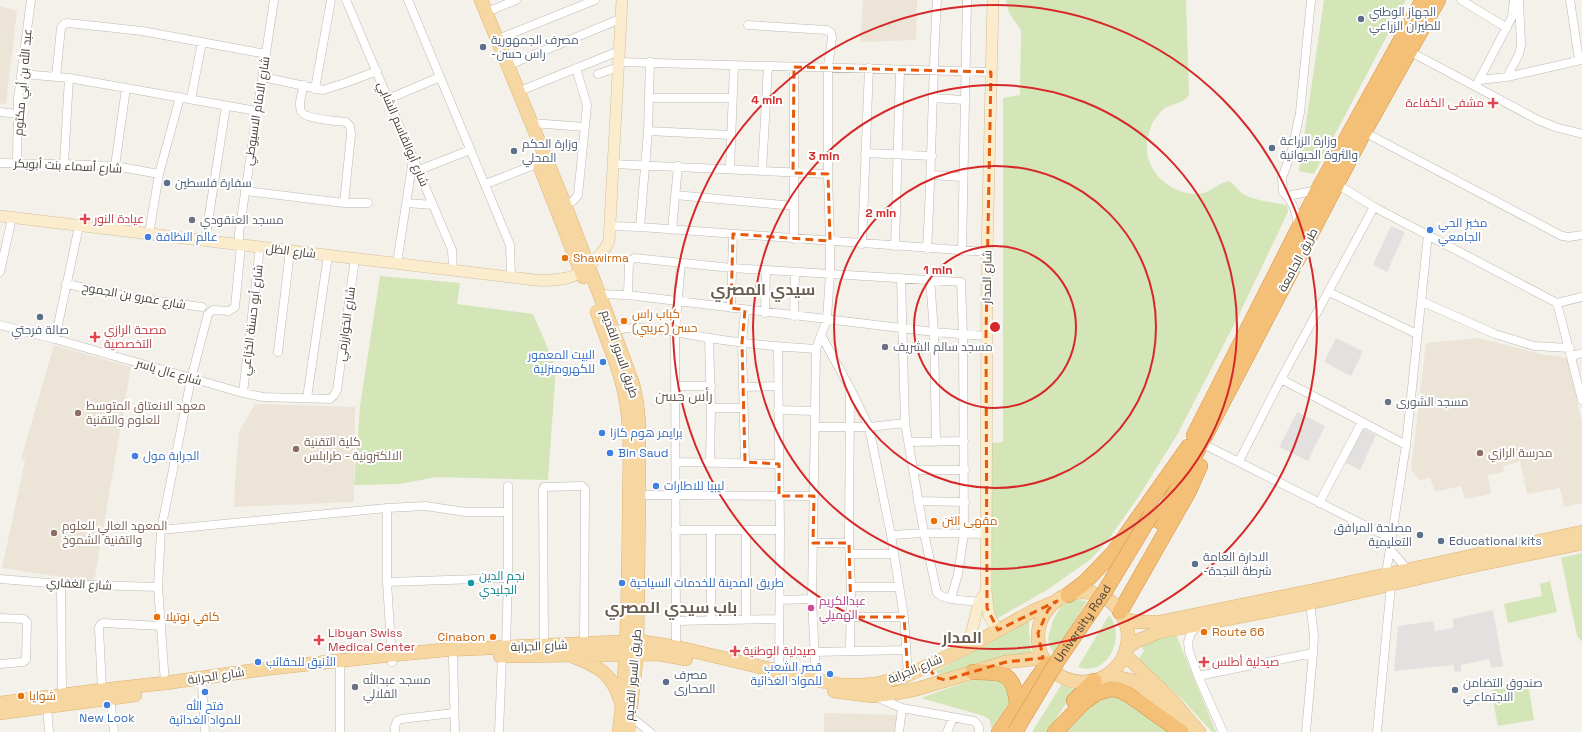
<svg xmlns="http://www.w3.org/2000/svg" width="1582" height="732" font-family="'Space Grotesk',Cairo,sans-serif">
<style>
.education{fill:#ece4d6}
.green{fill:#d4e5b7}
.parking{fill:#e3e1df}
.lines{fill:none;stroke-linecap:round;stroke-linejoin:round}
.street-casing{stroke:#bfb7ae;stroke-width:9}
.secondary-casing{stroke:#d0bf9e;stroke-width:12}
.primary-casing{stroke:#dcb271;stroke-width:14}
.highway-casing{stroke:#d39346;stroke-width:16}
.street{stroke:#fff;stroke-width:8}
.secondary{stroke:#fbecce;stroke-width:11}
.primary{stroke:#f7d7a1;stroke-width:13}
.highway{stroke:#f4bf77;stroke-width:15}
.highway-bridge-casing{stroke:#d39346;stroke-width:16;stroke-linecap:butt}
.highway-bridge{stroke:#f4bf77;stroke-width:15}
.marked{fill:none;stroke:#e8590c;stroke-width:3;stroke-dasharray:8 5;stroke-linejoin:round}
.ring{fill:none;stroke:#d62828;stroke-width:2}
.service-dot{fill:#5c6f8a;stroke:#fff;stroke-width:1.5}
.health-dot{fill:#e0444e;stroke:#fff;stroke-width:1.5}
.worship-dot{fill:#6b7280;stroke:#fff;stroke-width:1.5}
.shop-dot{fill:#3f7fe0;stroke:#fff;stroke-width:1.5}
.food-dot{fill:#e8710a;stroke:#fff;stroke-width:1.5}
.education-dot{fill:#8d6e63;stroke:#fff;stroke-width:1.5}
.culture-dot{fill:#0f9aa8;stroke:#fff;stroke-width:1.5}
.hotel-dot{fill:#d1479c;stroke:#fff;stroke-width:1.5}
.labels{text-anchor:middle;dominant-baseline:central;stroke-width:4;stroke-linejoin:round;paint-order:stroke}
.service-label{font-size:12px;fill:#4e5e75;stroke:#fff;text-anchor:start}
.street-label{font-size:12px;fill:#484139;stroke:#fff}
.health-label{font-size:12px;fill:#be3a42;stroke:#fff;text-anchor:start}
.worship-label{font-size:12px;fill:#5b616d;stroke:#fff;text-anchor:start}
.shop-label{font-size:12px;fill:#366cbe;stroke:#fff;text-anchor:start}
.food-label{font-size:12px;fill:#c56008;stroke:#fff;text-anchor:start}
.education-label{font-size:12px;fill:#785e54;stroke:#fff;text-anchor:start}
.culture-label{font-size:12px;fill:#0d838f;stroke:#fff;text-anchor:start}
.hotel-label{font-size:12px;fill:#b23c85;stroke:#fff;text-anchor:start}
.quarter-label{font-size:14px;fill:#6a5e51;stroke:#fff}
.district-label{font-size:16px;font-weight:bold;fill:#6a5e51;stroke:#fff}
.centre{fill:#d62828;stroke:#fff;stroke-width:2}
.ring-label{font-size:12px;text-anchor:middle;font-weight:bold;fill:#d62828;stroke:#fff;stroke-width:4;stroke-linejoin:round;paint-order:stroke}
</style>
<rect width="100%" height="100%" fill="#f4f1eb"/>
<path class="education" d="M863 0H917L916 40 860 42Z
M0 6 17 11 6 104 0 103Z
M1479 338 1540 354 1568 358 1582 423V503L1564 507 1560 488 1527 494 1520 461 1504 466 1503 472 1488 475 1491 494 1465 499 1461 486 1435 492 1430 478 1419 480 1411 470 1426 343Z
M54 345 131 367 94 582 2 568 25 460 21 459Z
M255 404 355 407 354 502 234 507 236 466 239 432Z
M824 713 898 715 897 732H824Z"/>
<path class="green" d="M1006 0H1186L1189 95C1185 102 1173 104 1165 108 1161 111 1156 117 1153 122 1151 125 1150 129 1149 133 1139 164 1164 192 1195 194 1210 194 1216 184 1229 181 1235 185 1238 190 1243 194 1255 201 1274 202 1287 205L1288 212 1237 319 1177 435 1139 496 1108 540 1091 559 1047 590 998 618 992 615 991 609 990 443 1003 442V98L1020 95 1021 30 1009 13Z
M1324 0H1406L1314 174 1299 171Z
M380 276 460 283 457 304 533 314 556 367 548 480 436 477 400 484 354 485 360 406Z
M1582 553V642L1577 636 1561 558Z
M1550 581 1557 612 1508 623 1504 604 1542 596 1540 584Z
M1076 600 1087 601 1054 654 1050 647 1048 639 1053 620 1062 605Z
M1109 615C1127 637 1107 678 1078 667Z
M1029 619V632L1032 656H1010L939 675 936 671 988 644Z
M1175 632 1216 732H1212L1177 694 1142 665 1139 658 1144 651 1140 644Z
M1001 674 1015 696 991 728 990 720 984 716 921 698 985 675Z
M1063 682 1077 686 1048 732H1032Z
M1528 683 1534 720 1498 726 1491 690Z
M1101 696 1120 697 1171 732H1062Z"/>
<path class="parking" d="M1391 226 1405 232 1387 272 1373 265Z
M1336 338 1363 351 1351 376 1324 362Z
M1297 412 1325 426 1308 461 1279 447Z
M1361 428 1376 435 1360 470 1344 462Z
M1493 610 1503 666 1492 668 1489 659 1461 665V671L1455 672 1453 665 1394 671 1398 626 1433 621 1435 631 1453 628V619Z"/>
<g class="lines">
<defs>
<path id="street" d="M346 0 452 250 453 270
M408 0 510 245 511 277
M1461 0 1507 28
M1570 0 1579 60
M487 12 516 0
M748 25 827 30 831 33 832 38 828 67V174L830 241V274L827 319 816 349 815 411 812 599 816 680
M498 39 595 0
M1409 51 1538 120 1555 127 1582 134
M619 62 991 72
M509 65 620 19
M794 67V239
M22 74 69 78 257 111
M598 74 619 67
M56 77 61 28 64 24 68 23 142 31 266 54
M263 77 323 90 345 83 377 71
M1507 77 1519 54 1521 45 1519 1
M1479 80 1507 77 1582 60
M1478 82 1512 17 1514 0
M304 85C302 93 298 103 301 111 304 119 337 121 346 122L350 126 351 135 344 203
M315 89 331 0
M520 91 619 51
M649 98H732
M933 98 964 100
M191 99 202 42
M388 99 440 77
M0 112 17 114
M532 123 585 127
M648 131 730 135
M1364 132 1562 236 1569 237 1582 235
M865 153 932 156
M0 163 64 164 115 166 159 174
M17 163 18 99 31 0
M64 164 69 78
M613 164 828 174
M115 166 126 88
M730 169 734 65
M419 170 470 150
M762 171 768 66
M931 175 962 177
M486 184 539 163
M1337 184 1374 207 1557 303 1582 297
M245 191 344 203H368
M675 195 794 206
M1287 196 1318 190
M407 203 433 205
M565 205 573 201 578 195 587 105 576 68
M609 226 640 227 987 252
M1298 226C1296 212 1293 201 1283 192L1282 178 1292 150 1300 113 1311 0
M640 227 648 131 650 62
M672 230 678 166
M149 234 159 174 180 97
M205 241 226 106
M862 244 869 68
M895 246 900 70
M927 249C932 166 932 83 937 0
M962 251 967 0
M397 263 413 159
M681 263 675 332 676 621 779 619
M0 272 12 218
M901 278 905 423 924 533 937 593C946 601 967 600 979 602
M930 279 934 332 936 442
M66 284 136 298 202 307
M1329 292 1417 334
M599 294 628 295 934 332 986 336
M628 295 629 262 634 258 732 268 961 282 963 335 964 534 958 574 951 598
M1421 301 1495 334 1534 346 1570 348
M1557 303 1582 400
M731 308 733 234
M765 313 766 270
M794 316 795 272
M0 325 55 339 243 393 263 397 330 399 334 395 337 390 355 258
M613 330C649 324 675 333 710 338 745 344 781 347 816 349
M822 337 850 388 869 427 891 535 904 617 908 675
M709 338 711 408 710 462
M55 339 79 226
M778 347 780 530 779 672
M278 352 290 251
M1572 356 1582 353
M1281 379 1406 445
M675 386H711
M743 387 778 386
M243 393 260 247
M307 398 328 255
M711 408H743
M778 410 815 411
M815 427H869L905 423
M909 442 964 441
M1201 443 1392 539
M1239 461 1281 379 1374 207
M676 462 779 464
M745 462 742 343 745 310
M913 470H965
M639 495 814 496
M918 501 965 502
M1319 503 1362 422
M387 508 425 506 466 512H508
M161 530 387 508V582L392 662
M675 530H780
M891 535 924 533 987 534
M813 543H849
M1390 549 1407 569
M850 554H893
M1386 574 1406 445 1428 235
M0 579 61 584 158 587
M387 582 508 578
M61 584 62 695
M851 587H899
M780 600 812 599
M1310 603 1314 636 1313 653
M851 617H904
M0 618 24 619 27 622 26 660 23 662 0 664
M746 619V530
M711 620V530
M1199 625 1191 633 1188 642 1189 651 1198 676 1223 732
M544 645 543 490 544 487 582 486 585 489 584 644
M676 647V621
M850 651 851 587 849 543 850 390
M815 652 905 650
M453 657 455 732
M340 668V732
M1198 676 1313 653 1306 732
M165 683 158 587 161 530 191 379 208 314 213 310 229 311 235 307 241 245 239 242V233L274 0
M202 686 205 732
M102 690 99 628 100 625 103 623 161 626
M876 697 902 708 974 721C978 724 980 727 979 732
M110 698 114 732
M47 706 49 732
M630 716 650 732
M395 732V726L397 721 401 719 454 713
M499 732 502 656 506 647 508 578V486
M899 732 902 708
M947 732 953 718
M1377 732 1391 585"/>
<path id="secondary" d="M993 0 987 252 986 592 989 616 998 630
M0 216 535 280C545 281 557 280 567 278 581 275 604 254 609 241L622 0
M968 647 979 602 986 592"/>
<path id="primary" d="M481 0 565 205 613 330 633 384 637 403 639 423V495L637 654 628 732
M540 167 583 277
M597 312C607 341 621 371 626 401 632 437 629 475 629 511 628 584 628 659 619 732
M1038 637a45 45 0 1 1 90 0a45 45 0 1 1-90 0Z
M1124 619 1138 622H1160L1306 592 1582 532
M1126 648 1137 641 1159 632 1310 603 1462 568 1582 543
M1124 654 1171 699 1199 732
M500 656 658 654 686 659
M574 657C600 667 612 674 621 702
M1105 676C1114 677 1124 678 1133 681 1147 687 1174 718 1185 730
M834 691 873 696 896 693 917 689 1006 662 1043 658
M0 703 102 690 165 683 264 669 391 655 444 650 637 641 676 647 816 680 842 685H861L877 684 908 675 968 647 1033 611 1057 601
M0 713 135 695"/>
<path id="highway" d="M1194 435 1318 190 1423 0
M1159 521 1181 482 1364 132 1438 0
M1068 595 1084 583 1114 552 1188 447
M1120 612 1189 491 1200 466
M973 672C1003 672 1014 671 1017 705
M1074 701 1094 681
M999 732 1047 664
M1055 732 1083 703 1097 693 1111 689 1119 690 1129 695 1181 732"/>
</defs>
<use href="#street" class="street-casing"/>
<use href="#secondary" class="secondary-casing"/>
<use href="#primary" class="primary-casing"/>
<use href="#highway" class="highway-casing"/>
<use href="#street" class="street"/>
<use href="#secondary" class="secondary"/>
<use href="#primary" class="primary"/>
<use href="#highway" class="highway"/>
<defs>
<g id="highway-bridge">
<path id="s1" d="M1015 732 1058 660 1105 591 1151 515"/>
</g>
</defs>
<use href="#highway-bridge" class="highway-bridge-casing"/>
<use href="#highway-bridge" class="highway-bridge"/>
</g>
<path class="marked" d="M794 67 991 72 986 336 987 608 998 630 1057 601 1048 610 1038 633 1043 658 1006 662 945 680 935 677 927 665 908 675 904 617H851L849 543H813L814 496H779V464L745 462 742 343 745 310 731 308 733 234 830 241 828 174 793 173Z"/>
<g class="ring">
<circle cx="995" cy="327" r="81"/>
<circle cx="995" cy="327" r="161"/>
<circle cx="995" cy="327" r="242"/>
<circle cx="995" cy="327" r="322"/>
</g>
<g class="service-dot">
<circle cx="1361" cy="19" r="4"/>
<circle cx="483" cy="47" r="4"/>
<circle cx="1272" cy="148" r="4"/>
<circle cx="514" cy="151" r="4"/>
<circle cx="167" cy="183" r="4"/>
<circle cx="40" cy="317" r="4"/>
<circle cx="1420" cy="535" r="4"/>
<circle cx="1441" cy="541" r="4"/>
<circle cx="1195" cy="564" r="4"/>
<circle cx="666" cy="682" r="4"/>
<circle cx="1455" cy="690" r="4"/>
</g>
<g class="health-dot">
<path d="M1491 97h4v4h4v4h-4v4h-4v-4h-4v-4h4z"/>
<path d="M83 213h4v4h4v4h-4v4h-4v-4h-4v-4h4z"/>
<path d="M93 331h4v4h4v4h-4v4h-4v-4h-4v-4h4z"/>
<path d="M317 634h4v4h4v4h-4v4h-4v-4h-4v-4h4z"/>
<path d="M733 645h4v4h4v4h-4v4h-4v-4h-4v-4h4z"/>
<path d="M1202 656h4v4h4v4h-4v4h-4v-4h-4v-4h4z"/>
</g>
<g class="worship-dot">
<circle cx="192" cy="220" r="4"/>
<circle cx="885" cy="347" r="4"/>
<circle cx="1388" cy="402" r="4"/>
<circle cx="355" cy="687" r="4"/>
</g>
<g class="shop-dot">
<circle cx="1430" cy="230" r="4"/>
<circle cx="148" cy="237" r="4"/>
<circle cx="603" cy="362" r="4"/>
<circle cx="602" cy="433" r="4"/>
<circle cx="610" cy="453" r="4"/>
<circle cx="135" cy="456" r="4"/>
<circle cx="656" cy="486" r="4"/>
<circle cx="622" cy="583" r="4"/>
<circle cx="258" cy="662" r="4"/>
<circle cx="830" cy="674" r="4"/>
<circle cx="205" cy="692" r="4"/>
<circle cx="107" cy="705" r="4"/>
</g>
<g class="food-dot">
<circle cx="565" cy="258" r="4"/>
<circle cx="624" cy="321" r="4"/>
<circle cx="934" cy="521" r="4"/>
<circle cx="157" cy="617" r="4"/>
<circle cx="1204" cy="632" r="4"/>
<circle cx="493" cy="637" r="4"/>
<circle cx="21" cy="696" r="4"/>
</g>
<g class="education-dot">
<circle cx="78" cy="413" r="4"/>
<circle cx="296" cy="449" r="4"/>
<circle cx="1480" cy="453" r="4"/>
<circle cx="54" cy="533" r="4"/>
</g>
<circle class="culture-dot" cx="471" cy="583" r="4"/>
<circle class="hotel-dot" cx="811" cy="608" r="4"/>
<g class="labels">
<g class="service-label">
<text x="1369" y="12">الجهاز الوطني<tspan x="1369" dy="14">للطيران الزراعي</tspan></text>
<text x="491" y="40">مصرف الجمهورية<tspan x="491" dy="14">-راس حسن</tspan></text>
<text x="1280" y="141">وزارة الزراعة<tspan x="1280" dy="14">والثروة الحيوانية</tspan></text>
<text x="522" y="144">وزارة الحكم<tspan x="522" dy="14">المحلي</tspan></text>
<text x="175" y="183">سفارة فلسطين</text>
<text x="40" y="330" text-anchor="middle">صالة فرحتي</text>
<text x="1412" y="528" text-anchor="end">مصلحة المرافق<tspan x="1412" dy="14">التعليمية</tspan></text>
<text x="1449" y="541">Educational kits</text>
<text x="1203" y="557">الادارة العامة<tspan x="1203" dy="14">-شرطة النجدة</tspan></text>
<text x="674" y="675">مصرف<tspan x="674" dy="14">الصحارى</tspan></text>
<text x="1463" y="683">صندوق التضامن<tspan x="1463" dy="14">الاجتماعي</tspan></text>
</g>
<g class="street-label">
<text transform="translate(23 82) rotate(-85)">عبد الله بن أبي مكتوم</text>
<text transform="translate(257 111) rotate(-81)">شارع الامام الاسيوطي</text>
<text transform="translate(403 134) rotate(67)">شارع أبوالقاسم الشابي</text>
<text transform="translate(68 166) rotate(3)">شارع أسماء بنت أبوبكر</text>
<text transform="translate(291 251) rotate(7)">شارع الظل</text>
<text transform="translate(1298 260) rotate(-62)">طريق الجامعة</text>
<text transform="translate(987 277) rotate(-89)">شارع المدار</text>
<text transform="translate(134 296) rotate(10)">شارع عمرو بن الجموح</text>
<text transform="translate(252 320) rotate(-83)">شارع أبو حسنة الخزاعي</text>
<text transform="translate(346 324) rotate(-82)">شارع الخوارزمي</text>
<text transform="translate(620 354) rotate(71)">طريق السور القديم</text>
<text transform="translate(169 372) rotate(16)">شارع ءال ياسر</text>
<text transform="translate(79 584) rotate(3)">شارع الغفاري</text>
<text stroke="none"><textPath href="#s1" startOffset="128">University Road</textPath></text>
<text transform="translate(539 646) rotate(-2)">شارع الجرابة</text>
<text transform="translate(915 669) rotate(-22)">شارع الجرابة</text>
<text transform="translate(633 675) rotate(-85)">طريق السور القديم</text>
<text transform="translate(216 676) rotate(-8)">شارع الجرابة</text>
</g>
<g class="health-label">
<text x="1484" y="103" text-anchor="end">مشفى الكفاءة</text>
<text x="94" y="219">عيادة النور</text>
<text x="104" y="330">مصحة الرازي<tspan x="104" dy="14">التخصصية</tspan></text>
<text x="328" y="633">Libyan Swiss<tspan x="328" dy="14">Medical Center</tspan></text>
<text x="743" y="651">صيدلية الوطنية</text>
<text x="1212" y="662">صيدلية أطلس</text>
</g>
<g class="worship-label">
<text x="200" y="220">مسجد العنقودي</text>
<text x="893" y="347">مسجد سالم الشريف</text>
<text x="1396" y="402">مسجد الشورى</text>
<text x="363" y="680">مسجد عبدالله<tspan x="363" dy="14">القلالي</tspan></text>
</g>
<g class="shop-label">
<text x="1438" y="223">مخبز الحي<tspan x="1438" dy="14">الجامعي</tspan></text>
<text x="156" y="237">عالم النظافة</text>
<text x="595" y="355" text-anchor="end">البيت المعمور<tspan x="595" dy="14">للكهرومنزلية</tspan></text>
<text x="610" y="433">برايمر هوم كازا</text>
<text x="618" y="453">Bin Saud</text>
<text x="143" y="456">الجرابة مول</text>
<text x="664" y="486">ليبيا للاطارات</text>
<text x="630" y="583">طريق المدينة للخدمات السياحية</text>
<text x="266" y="662">الأنيق للحقائب</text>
<text x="822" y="667" text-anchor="end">قصر الشعب<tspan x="822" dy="14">للمواد الغذائية</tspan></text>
<text x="205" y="706" text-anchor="middle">فتح الله<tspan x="205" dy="14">للمواد الغدائية</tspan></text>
<text x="107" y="718" text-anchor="middle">New Look</text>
</g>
<g class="food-label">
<text x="573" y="258">Shawirma</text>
<text x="632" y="314">كباب راس<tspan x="632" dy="14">حسن (عريبي)</tspan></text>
<text x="942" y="521">مقهى التن</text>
<text x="165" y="617">كافي نوتيلا</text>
<text x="1212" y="632">Route 66</text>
<text x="485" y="637" text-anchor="end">Cinabon</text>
<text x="29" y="696">شوايا</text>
</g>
<g class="education-label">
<text x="86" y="406">معهد الانعتاق المتوسط<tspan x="86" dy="14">للعلوم والتقنية</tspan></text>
<text x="304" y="442">كلية التقنية<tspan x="304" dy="14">الالكترونية - طرابلس</tspan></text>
<text x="1488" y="453">مدرسة الرازي</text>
<text x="62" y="526">المعهد العالي للعلوم<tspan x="62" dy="14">والتقنية الشموخ</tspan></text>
</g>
<g class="culture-label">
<text x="479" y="576">نجم الدين<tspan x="479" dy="14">الجليدي</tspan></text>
</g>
<g class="hotel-label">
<text x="819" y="601">عبدالكريم<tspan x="819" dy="14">الهميلي</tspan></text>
</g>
<g class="quarter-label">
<text x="684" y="396">رأس حسن</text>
</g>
<g class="district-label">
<text x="763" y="289">سيدي المصري</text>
<text x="671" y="607">باب سيدي المصري</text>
<text x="962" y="637">المدار</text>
</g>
</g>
<circle cx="995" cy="327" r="6" class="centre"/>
<g class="ring-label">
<text x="767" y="104">4 min</text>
<text x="824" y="160">3 min</text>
<text x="881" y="217">2 min</text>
<text x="938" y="274">1 min</text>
</g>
</svg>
